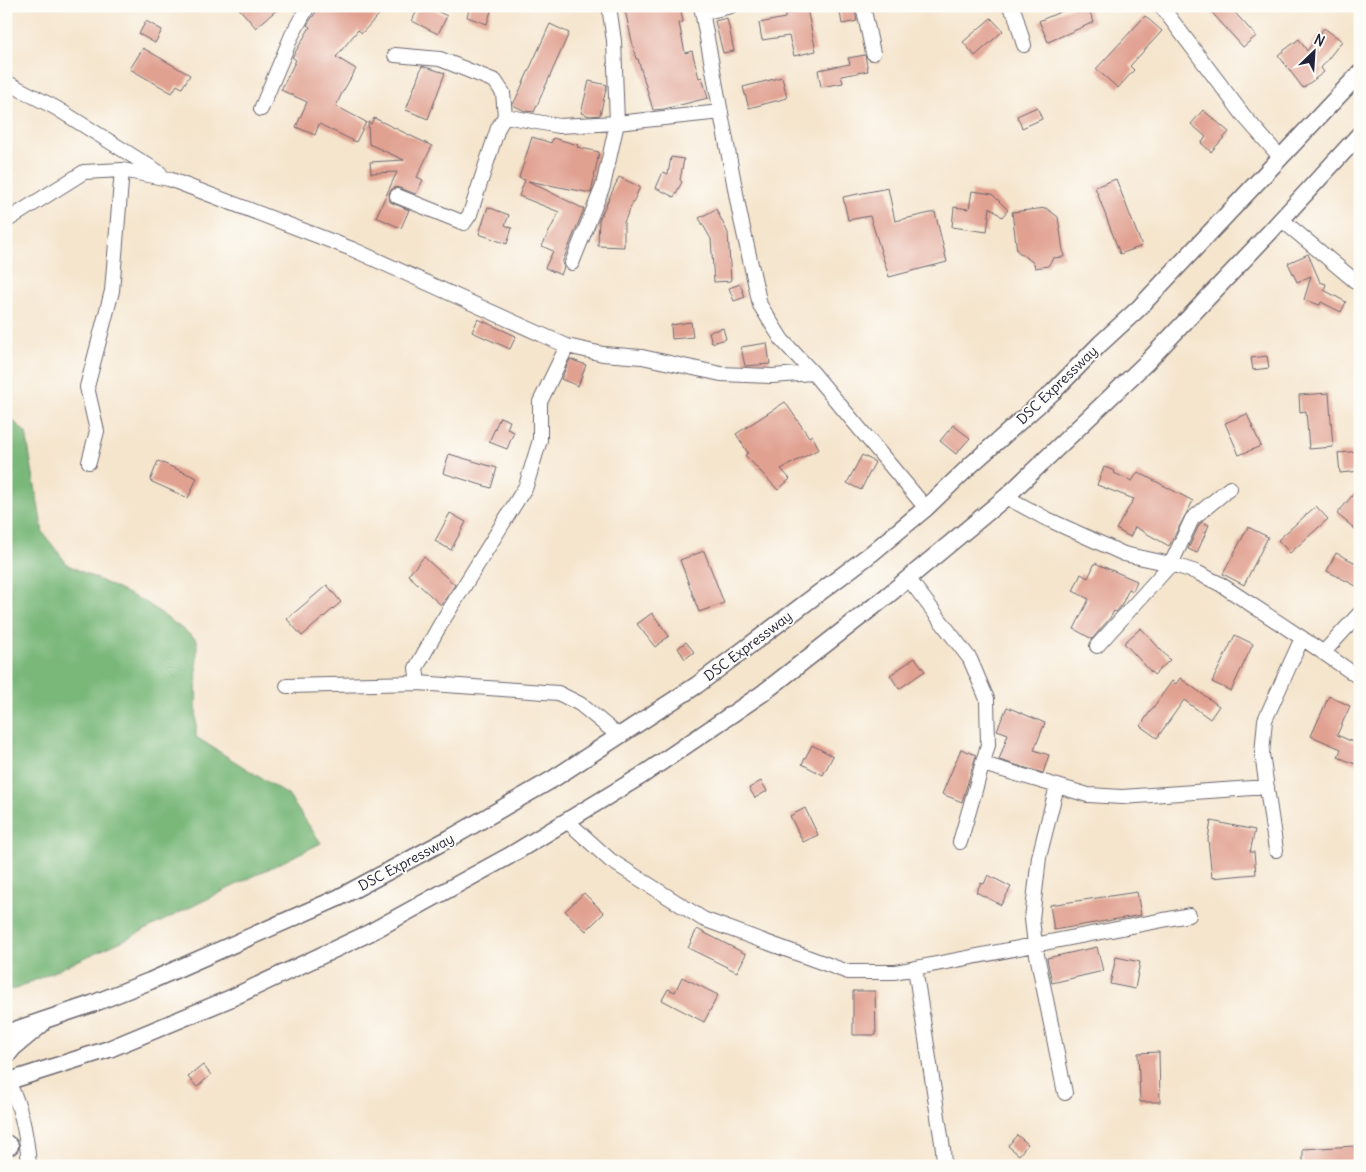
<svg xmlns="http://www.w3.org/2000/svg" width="1366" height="1172" font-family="Delius,sans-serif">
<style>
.forest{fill:#7ab87a;stroke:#4e6d5a}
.building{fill:#e1a191}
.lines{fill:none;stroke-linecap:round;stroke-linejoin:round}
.minor-casing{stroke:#6c666e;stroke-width:16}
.major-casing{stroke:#6c666e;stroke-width:19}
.minor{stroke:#fff;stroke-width:14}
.major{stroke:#fff;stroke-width:16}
.labels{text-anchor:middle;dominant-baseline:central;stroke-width:4;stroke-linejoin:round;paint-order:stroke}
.street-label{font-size:14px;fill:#22223b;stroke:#fdfcf7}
</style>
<rect width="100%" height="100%" fill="#fdfcf7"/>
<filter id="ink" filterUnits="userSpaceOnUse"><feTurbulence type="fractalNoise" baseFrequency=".02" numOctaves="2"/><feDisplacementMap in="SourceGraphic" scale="10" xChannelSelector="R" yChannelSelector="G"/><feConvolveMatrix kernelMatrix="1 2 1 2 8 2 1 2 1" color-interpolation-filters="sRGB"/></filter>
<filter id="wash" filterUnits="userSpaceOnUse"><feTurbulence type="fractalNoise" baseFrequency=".0096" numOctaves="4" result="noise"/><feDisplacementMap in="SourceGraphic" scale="20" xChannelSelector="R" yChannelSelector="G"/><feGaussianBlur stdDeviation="1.12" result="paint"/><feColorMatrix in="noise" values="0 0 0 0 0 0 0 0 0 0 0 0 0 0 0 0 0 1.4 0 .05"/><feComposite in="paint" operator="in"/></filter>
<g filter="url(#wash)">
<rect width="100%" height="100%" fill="#f5e5cd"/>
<path class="forest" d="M6 414 26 433 43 533 68 565 147 603 197 640 196 737 288 795 321 843 124 940 15 989 6 990Z"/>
<g id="blocks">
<path class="building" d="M237 6H281L256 28Z
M320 6H387L362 33 358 30 336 57 356 69 342 93 336 106 366 122 356 142 319 124 315 135 296 127 307 102 281 90 296 60 292 57 293 56 310 27 307 25Z
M419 6H427L447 16 438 34 412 21Z
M470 6H486L492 8 487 24 467 17Z
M624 6H680L683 22 679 23 685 53 692 51 699 78 702 77 708 98 664 109 653 110 638 59H636Z
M839 6H854L857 21 842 24Z
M1074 6H1087L1094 22 1048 42 1039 21Z
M1206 6H1229L1256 36 1243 47Z
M807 9 816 51 794 56 789 36 762 40 759 23 785 18V14Z
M1145 16 1162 31 1130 66 1134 70 1118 88 1096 69Z
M727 18 734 51 723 53 715 21Z
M991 18 1003 31 975 56 963 42Z
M146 21 162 30 155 43 139 34Z
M550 24 569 33 534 112 525 111 513 105Z
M1324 28 1342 41 1321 68 1324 72 1303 88 1278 55 1299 39 1307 51Z
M143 48 190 75 182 88 177 85 172 93 130 69Z
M865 55 868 71 841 76 843 83 821 87 818 70 850 64 848 58Z
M422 66 445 73 428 119 406 110Z
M782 77 787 98 749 108 743 87Z
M589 81 607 85 600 115 590 116 581 113Z
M1037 107 1042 119 1022 128 1017 116Z
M1203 110 1229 132 1211 152 1201 143 1206 137 1191 124Z
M374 118 432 146 417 177 423 180 416 194 396 187 392 189 389 193 390 202 409 210 401 228 376 217 397 172 371 173 370 162 404 160 369 144 368 122 371 124Z
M532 137 551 143 553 138 578 145 577 147 599 152 591 193 528 181 584 209 562 263 564 267 561 275 545 268 553 251 542 246 559 212 519 196 525 180 519 178Z
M671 157 684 159 680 180 682 182 674 197 656 188 663 172 668 174Z
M619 177 640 187 624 222V247L598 246 599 220Z
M1116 179 1142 246 1120 254 1095 187Z
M888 188 895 221 935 212 947 262 889 277 870 216 848 220 843 197Z
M972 191 992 194 1008 210 1002 217 990 207 987 232 952 227 954 207 969 209Z
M488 207 509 215 505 225 512 228 507 244 479 234Z
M1046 208 1058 217 1064 257 1053 258 1048 266 1035 268 1034 263 1017 251 1012 212Z
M716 209 728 233 731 281 714 282 711 239 699 218Z
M1308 254 1320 282 1326 284 1324 290 1346 302 1341 312 1321 302 1320 305 1304 300 1311 276 1297 282 1288 263Z
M740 284 745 297 734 301 729 288Z
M478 319 516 336 510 349 472 332Z
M691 322 693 337 672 339 671 325Z
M723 328 726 339 712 343 709 332Z
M767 343 770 364 745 366 741 347Z
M1267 356 1269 368 1253 370 1251 358Z
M570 359 586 365 578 386 561 379Z
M1329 393 1333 447 1309 449 1306 411 1300 412 1299 395Z
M785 402 809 437 812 435 819 449 781 469 790 479 778 490 745 455 748 453 736 434Z
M1247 414 1261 446 1239 455 1225 423Z
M500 417 510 421 507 429 514 432 507 449 489 442Z
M953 425 970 438 956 454 940 441Z
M1360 451V471L1340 473 1338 453Z
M449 454 497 468 491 488 443 473Z
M862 455 875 462 861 490 847 483Z
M158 461 197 478 188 498 150 481Z
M1104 467 1115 471 1114 473 1132 481 1138 472 1193 501 1169 546 1135 527 1130 537 1116 529 1134 499 1097 485Z
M1360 486V533L1337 514Z
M1316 506 1328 519 1290 553 1278 540Z
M450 513 466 522 451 550 435 541Z
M1202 522 1209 525 1197 553 1188 549 1199 525Z
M1248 527 1268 537 1244 585 1223 574Z
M704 551 724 603 699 612 680 560Z
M1336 553 1360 565V588L1327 571Z
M424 557 455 585 441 605 408 575Z
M1095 563 1137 581 1133 591 1129 589 1121 606 1116 612 1114 611 1110 618 1092 639 1074 629 1089 599 1073 591 1081 574 1088 578Z
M327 585 341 602 302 636 287 619Z
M652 613 669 636 655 647 637 624Z
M1141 628 1170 660 1154 675 1124 643Z
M1235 635 1253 644 1231 691 1212 682Z
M686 642 694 652 685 659 678 648Z
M915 658 925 671 899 689 890 675Z
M1180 678 1219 706 1210 719 1184 700 1157 738 1140 726 1172 681 1176 684Z
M1329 696 1350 706 1337 735 1360 745V754L1355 764 1338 757 1341 749 1311 736Z
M1007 707 1045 723 1034 750 1049 755 1043 773 999 760 1008 734 997 730Z
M812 745 833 756 823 775 802 764Z
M961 749 976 755 962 802 942 794Z
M761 781 767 791 755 798 749 788Z
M805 808 818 835 803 842 790 816Z
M1211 821 1255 830 1250 852H1254L1256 874 1212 878 1208 839Z
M988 875 1011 887 1001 905 976 892 981 883 984 884Z
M1137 892 1141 915 1054 930 1050 905Z
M584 893 604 913 586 931 565 911Z
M697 929 746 954 737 972 688 948Z
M1097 947 1103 971 1052 983 1047 958Z
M1116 957 1140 962 1135 989 1110 984Z
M682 977 718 995 704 1022 662 1000 668 989 675 992Z
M853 991H875L876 1035H853Z
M1159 1052 1160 1102H1140L1138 1053Z
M203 1065 211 1075 197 1087 188 1077Z
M1017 1135 1028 1144 1019 1155 1008 1146Z
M1354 1146 1356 1166H1303V1149Z"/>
</g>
</g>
<g filter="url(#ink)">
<use href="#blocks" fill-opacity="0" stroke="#6c666e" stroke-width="1"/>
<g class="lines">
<defs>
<path id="minor" d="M701 6 740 215 760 305 782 340 813 373 926 508
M863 6 873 53
M1009 6 1015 14 1024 45
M1161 6 1244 116 1281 158
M703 13 731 6
M395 55 440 59 495 81 503 93 505 116 498 128 470 214 464 223 397 196
M6 82 56 108 160 173
M261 109 292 35 308 6
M505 116 559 126 617 123 721 112
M1282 220 1360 285
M6 221 84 172 122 170 169 179 352 249 567 346 603 354 642 357 721 374 772 376 813 373
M572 263 603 186 617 123 614 41 609 6
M89 462 97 431 87 387 112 291 122 170
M1006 497 1045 518 1124 554 1171 564 1196 572 1220 584 1302 638 1360 678
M908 578 970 659 987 699 988 745 960 842
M1097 646 1171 564 1192 519 1230 488
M1323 653 1360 613
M418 683 416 668 440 625 526 486 540 440V402L567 346
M287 686 418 683 558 693 580 704 619 736
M983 764 1088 795 1122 797 1267 787
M1057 786 1039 857 1032 919 1035 945 1065 1093
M567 821 610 860 703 919 848 972H895L1189 915
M1276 850 1262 754 1265 720 1302 638
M915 968 943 1149 944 1166
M7 1081C22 1105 27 1138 29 1165"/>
<path id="major" d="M6 1033 92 1004 150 981 338 898 454 836 553 779 697 685 872 553 926 508 973 463 1053 392 1100 344 1139 308 1360 73
M6 1057 13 1048 41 1025
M6 1082 109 1049 229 999 369 933 509 856 641 776 763 693 887 596 1006 497 1146 363 1269 233 1360 134
M6 1143 10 1146"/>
</defs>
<use href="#minor" class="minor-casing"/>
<use href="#major" class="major-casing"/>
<use href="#minor" class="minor"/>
<use href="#major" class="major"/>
</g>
</g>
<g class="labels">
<g class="street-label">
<text transform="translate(1057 385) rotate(-44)">DSC Expressway</text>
<text transform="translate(748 646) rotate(-37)">DSC Expressway</text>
<text transform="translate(406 862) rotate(-28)">DSC Expressway</text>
</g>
</g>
<rect width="1366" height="1172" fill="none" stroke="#fdfcf7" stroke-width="25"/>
<g transform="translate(1314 52) rotate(25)" stroke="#fdfcf7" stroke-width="4" paint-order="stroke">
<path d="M0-4L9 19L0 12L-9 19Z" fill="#22223b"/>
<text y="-8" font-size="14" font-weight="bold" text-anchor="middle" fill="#22223b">N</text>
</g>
</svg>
